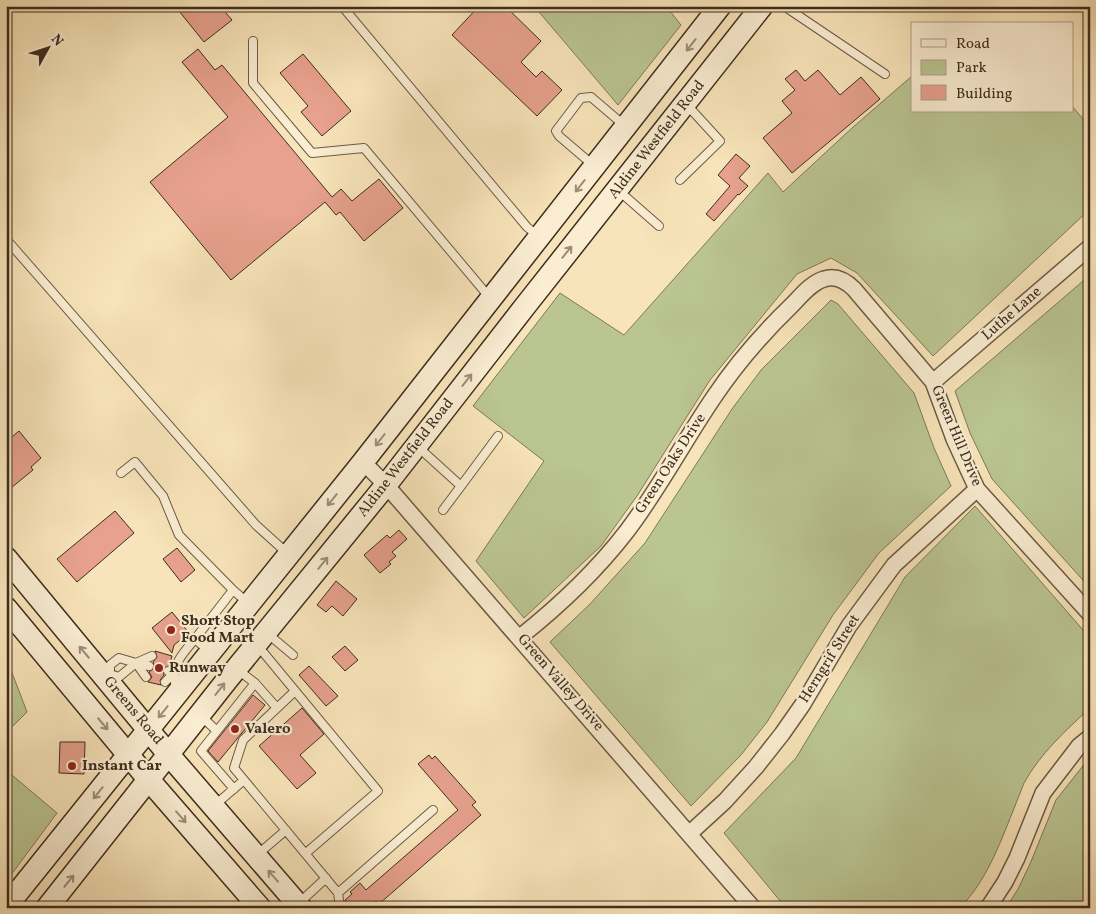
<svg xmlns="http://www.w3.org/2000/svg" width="1096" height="914" font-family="Vollkorn,serif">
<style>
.green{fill:#bac592;stroke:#7c7958}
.building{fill:#e7a18e;stroke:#3d2d1d}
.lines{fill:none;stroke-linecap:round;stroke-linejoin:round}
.service-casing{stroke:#6c5b44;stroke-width:10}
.minor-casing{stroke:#6c5b44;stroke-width:18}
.secondary-casing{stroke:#3d2d1d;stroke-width:24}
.service{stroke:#faedd2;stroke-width:8}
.minor{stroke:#faedd2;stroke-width:15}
.secondary{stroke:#faedd2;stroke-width:21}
.oneway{stroke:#9c8d78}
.poi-dot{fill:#8f2418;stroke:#faedd2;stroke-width:2}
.labels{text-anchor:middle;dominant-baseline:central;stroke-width:4.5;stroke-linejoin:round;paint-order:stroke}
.street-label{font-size:15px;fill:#3d2d1d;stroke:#faedd2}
.poi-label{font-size:15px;font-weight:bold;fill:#3d2d1d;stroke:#faedd2;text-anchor:start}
</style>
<rect width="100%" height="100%" fill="#f8e4ba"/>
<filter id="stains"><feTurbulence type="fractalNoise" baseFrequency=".004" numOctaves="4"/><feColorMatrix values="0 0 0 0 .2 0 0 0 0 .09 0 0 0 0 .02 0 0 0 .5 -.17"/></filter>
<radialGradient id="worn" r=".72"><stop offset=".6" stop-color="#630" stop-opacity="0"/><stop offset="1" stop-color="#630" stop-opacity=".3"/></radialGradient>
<path class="green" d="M534 6H666L681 25 618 105Z
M912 76V111H1072V106L1090 127V209L933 356 857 273 831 258 797 274 710 380 637 496 601 546 524 618 476 561 544 461 473 406 560 293 624 335 768 173 783 192 852 128Z
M1090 275V588L992 479 970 433 955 391Z
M831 300 838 304 914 393 934 448 951 486 879 553 833 615 767 722 741 755 691 806 550 642 590 604 645 543 732 409 761 370Z
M975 506 1090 638V708C1066 730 1040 754 1024 783 1020 792 1017 802 1013 811 999 846 986 881 960 908H786L724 833 796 758 905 577Z
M6 657 27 712 6 733Z
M1090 757V908H1006L1018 889 1030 864 1056 800Z
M6 770 57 813 8 879 6 877Z"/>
<path class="building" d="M175 6H220L232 20 204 42Z
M479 6H505L541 41 521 62 536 77 542 71 562 90 537 116 452 35Z
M198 49 215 70 222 65 332 197 341 189 352 201 379 179 403 208 364 241 340 212 336 215 325 202 231 280 150 182 228 117 182 62Z
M303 54 351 111 322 136 301 112 308 106 280 73Z
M796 70 805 81 818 70 840 95 861 77 880 99 792 173 763 138 792 113 782 101 795 90 785 79Z
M736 154 750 166 739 178 748 186 739 195 738 194 714 221 706 214 730 186 718 175Z
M19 431 41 458 31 467 33 470 6 492V442Z
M115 511 134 533 77 582 57 559Z
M399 530 407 539 392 552 396 556 389 562 391 564 380 573 364 555 387 535 390 538Z
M177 548 195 570 181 582 163 559Z
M336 581 357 599 343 616 332 606 326 612 317 605Z
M172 612 189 633 174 645 172 653 152 628Z
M345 646 358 660 345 671 332 657Z
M155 651 172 656 169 666 163 669 164 675 160 680 161 685 148 682 152 677 149 672 153 669 154 665 153 662 157 657Z
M309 666 338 696 326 706 299 675Z
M253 695 265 705 218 762 208 751Z
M302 708 324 734 300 755 316 773 297 789 259 746Z
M60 742H85L84 774 59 773Z
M429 755 432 759 435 756 476 802 472 805 481 815 379 904 376 901 368 908H347L345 900 352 894 350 892 360 883 366 890 458 810 418 764Z"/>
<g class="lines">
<defs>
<path id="service" d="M342 6 527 227 538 236
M784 6 885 74
M253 41V83L312 153 364 148 490 298
M593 165 559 136 556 131 581 98 591 97 625 126
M680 180 720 141 687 105
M619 191 659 226
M6 239 256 525 288 554
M418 447 461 486 498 436
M121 473 135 462 163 496 179 535 233 590 248 603
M443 510 461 486
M268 634 293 655
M258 646 378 791 306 853
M209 651 195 639 233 590
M238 670 255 683 277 708
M110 674 119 677 136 663 152 656
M108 676 110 674V665L119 658 136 663
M146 677 136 663 149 666
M165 682 174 673 168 671
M179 686 175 683C172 664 183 653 195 639
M295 691 243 740 234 768 338 893 340 908
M201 716 217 731
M234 789 201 751 255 683
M215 805 244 780
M257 855 286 830
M338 893 433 810
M298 904 326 878"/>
<path id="minor" d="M933 382 1090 247
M363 462 386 485 753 908
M520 637C559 606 597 570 627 531 659 489 684 441 714 397 736 364 763 333 792 305 801 296 811 283 824 279 836 275 846 281 854 289L933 382 954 439 977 489 1090 614
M689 834 725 801 756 767 782 734 803 704 849 626 894 565 977 489
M988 908 1005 882 1017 858 1043 793 1079 746 1090 737"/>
<path id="secondary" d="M6 558 169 755 301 908
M6 608 149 780 260 908
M6 907 363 462 720 6
M47 908 227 680 386 485 526 305 762 6"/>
</defs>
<use href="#service" class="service-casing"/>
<use href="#minor" class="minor-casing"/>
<use href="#secondary" class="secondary-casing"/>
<use href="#service" class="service"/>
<use href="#minor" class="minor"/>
<use href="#secondary" class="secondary"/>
</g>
<defs><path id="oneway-shaft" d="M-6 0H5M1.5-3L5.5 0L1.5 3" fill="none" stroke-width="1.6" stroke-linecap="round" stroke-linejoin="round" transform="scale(1.25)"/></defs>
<g class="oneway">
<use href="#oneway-shaft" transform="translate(691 45) rotate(128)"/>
<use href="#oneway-shaft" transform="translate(580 186) rotate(128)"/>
<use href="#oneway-shaft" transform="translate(567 252) rotate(-51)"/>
<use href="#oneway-shaft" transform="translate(467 380) rotate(-52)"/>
<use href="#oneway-shaft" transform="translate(380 440) rotate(128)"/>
<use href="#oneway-shaft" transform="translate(332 500) rotate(129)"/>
<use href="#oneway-shaft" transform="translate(323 563) rotate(-51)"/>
<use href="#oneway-shaft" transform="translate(84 652) rotate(-130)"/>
<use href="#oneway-shaft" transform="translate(220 689) rotate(-52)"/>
<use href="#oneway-shaft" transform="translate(163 712) rotate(129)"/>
<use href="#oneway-shaft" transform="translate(103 724) rotate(50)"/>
<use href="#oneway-shaft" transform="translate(98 793) rotate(129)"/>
<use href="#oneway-shaft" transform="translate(181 817) rotate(49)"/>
<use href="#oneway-shaft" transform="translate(273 876) rotate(-131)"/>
<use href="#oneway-shaft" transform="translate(69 881) rotate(-51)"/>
</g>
<g class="poi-dot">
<circle cx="171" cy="630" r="5"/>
<circle cx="159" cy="668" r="5"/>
<circle cx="235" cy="729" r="5"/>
<circle cx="72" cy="766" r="5"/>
</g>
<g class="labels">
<g class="street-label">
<text transform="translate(657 140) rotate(-52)">Aldine Westfield Road</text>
<text transform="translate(1012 314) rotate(-41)">Luthe Lane</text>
<text transform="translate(956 436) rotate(67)">Green Hill Drive</text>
<text transform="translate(406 458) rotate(-52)">Aldine Westfield Road</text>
<text transform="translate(671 464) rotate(-57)">Green Oaks Drive</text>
<text transform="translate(830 659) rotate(-58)">Herngrif Street</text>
<text transform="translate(560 683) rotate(49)">Green Valley Drive</text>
<text transform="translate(133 711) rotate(50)">Greens Road</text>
</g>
<g class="poi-label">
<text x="181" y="621">Short Stop<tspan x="181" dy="17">Food Mart</tspan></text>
<text x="169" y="668">Runway</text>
<text x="245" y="729">Valero</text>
<text x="82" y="766">Instant Car</text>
</g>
</g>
<rect width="1096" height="914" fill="none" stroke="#f8e4ba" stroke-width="25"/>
<rect x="8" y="8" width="1081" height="899" fill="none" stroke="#3d2d1d" stroke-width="2.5"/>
<rect x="12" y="12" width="1071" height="889" fill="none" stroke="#3d2d1d"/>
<rect x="911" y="22" width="162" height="90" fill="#faedd2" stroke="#aea08a"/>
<rect x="921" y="39" width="25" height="8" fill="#faedd2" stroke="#aea08a"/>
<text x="956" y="48" font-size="15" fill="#3d2d1d">Road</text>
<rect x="921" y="60" width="25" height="15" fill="#bac592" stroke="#aea08a"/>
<text x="956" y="72" font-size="15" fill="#3d2d1d">Park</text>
<rect x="921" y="85" width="25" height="15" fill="#e7a18e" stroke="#aea08a"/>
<text x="956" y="98" font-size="15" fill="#3d2d1d">Building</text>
<g transform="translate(48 48) rotate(50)" stroke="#faedd2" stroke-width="4" paint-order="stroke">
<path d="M0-4L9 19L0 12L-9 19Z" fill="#3d2d1d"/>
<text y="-8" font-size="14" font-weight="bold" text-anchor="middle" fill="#3d2d1d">N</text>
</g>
<rect width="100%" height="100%" filter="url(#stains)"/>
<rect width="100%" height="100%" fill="url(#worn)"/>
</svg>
